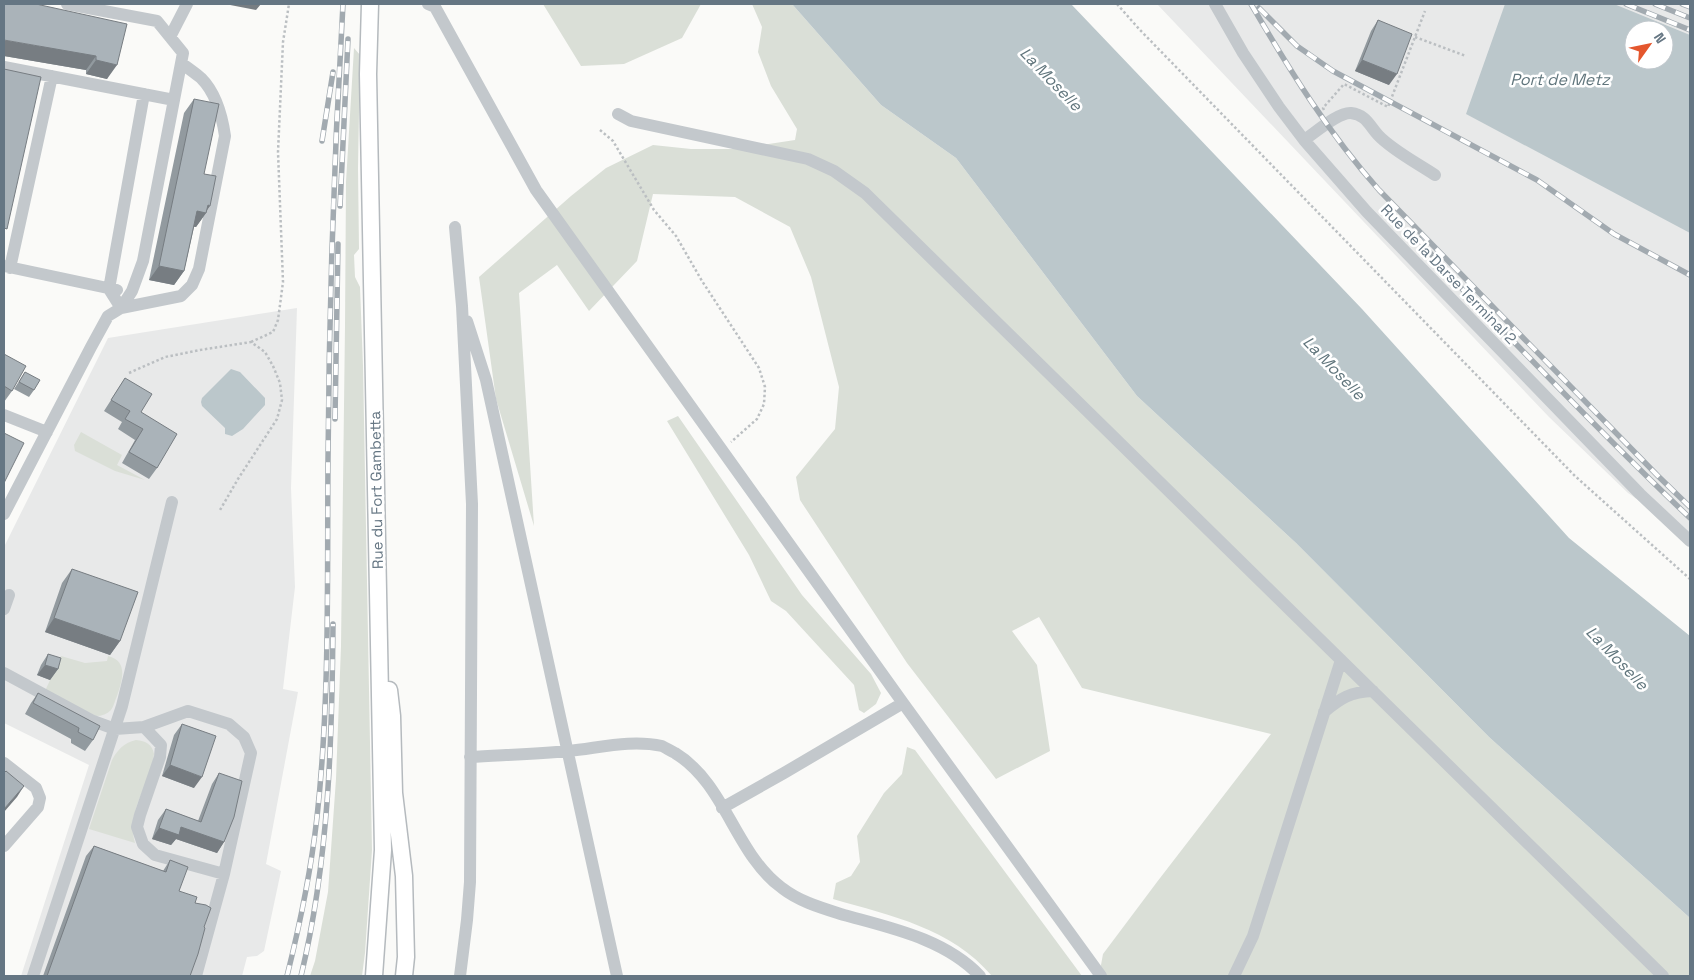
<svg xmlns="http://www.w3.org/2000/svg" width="1694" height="980" font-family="'Space Grotesk',sans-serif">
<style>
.built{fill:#e8e9e9;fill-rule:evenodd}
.green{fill:#dadfd7}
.water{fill:#bbc7cb;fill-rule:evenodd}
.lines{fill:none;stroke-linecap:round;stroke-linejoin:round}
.major-casing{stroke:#b5babe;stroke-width:19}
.path{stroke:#bbbfc2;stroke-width:2.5;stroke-dasharray:2.5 2.5;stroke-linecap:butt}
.minor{stroke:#c3c8cc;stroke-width:12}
.major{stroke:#fff;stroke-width:16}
.rail-casing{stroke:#a2aab0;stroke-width:5.5}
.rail{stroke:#fff;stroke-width:4;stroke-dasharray:11;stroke-linecap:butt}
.wall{fill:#929a9f}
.shaded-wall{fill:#777d82}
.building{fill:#aab3b9;stroke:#777d82}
.labels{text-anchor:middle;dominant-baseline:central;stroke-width:5;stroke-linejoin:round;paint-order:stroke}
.street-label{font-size:15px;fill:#657683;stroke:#fff}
.water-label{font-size:16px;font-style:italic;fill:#60757c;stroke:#fff}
</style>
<rect width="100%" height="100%" fill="#fafaf8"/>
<path class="built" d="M1157 4H1690V535L1628 493 1549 417ZM1634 30H1664V60H1634Z
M297 308 291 488 295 587 283 689 298 692 266 864 281 871 264 951 257 956 247 957 242 976H21L89 765 4 723V547L108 338Z"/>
<path class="green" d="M543 4H701L682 38 624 64 581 66Z
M752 4H792L881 105 956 158 1137 396 1296 543 1489 737 1690 918V976H1099L1103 954 1157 882 1271 734 1082 688 1039 617 1012 631 1037 665 1050 751 996 779 907 663 800 500 796 477 835 429 839 387 811 277 790 227 735 197 653 194 637 261 589 311 557 265 519 293 534 526 496 399 479 277 571 196 606 168 653 145 691 149H735L795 140 797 129 771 86 758 52 762 27Z
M354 48 360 55 358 168 359 249 354 255 355 277 360 287 363 366 372 850 365 953 362 976H310L315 961 328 892 336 779 341 646 345 326 346 182Z
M678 416 802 595 871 674 881 693 876 704 864 713 859 710 854 685 786 611 771 601 749 555 667 421Z
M81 432 122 455 117 465 145 480 115 471 75 451 74 445Z
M61 656 85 663 107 661 108 656C129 661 122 681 117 696 115 700 114 706 111 710 107 714 102 716 96 716L45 691Z
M136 740C146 741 152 744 154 754 151 785 125 811 135 843L89 829 112 760C118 749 124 743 136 740Z
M907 747 915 750 1082 976H992C951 928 892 916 833 899L836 883 851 876 860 862 857 836 884 793 902 774Z"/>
<path class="water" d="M792 4H1071L1362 309 1569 538 1690 636V918L1489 737 1296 543 1137 396 956 158 881 105Z
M1505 4H1614L1690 35V233L1466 114ZM1634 30H1664V60H1634Z
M231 369 240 372 265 398V405L243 429 232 436 225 434V428L202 406 201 402 202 398Z"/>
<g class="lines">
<defs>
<path id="major" d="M370 4 368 74 383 850 374 976
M389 690 392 716 394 793 404 876 406 957 404 976"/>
</defs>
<use href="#major" class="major-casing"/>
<path class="path" d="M1117 4 1140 30 1575 476 1690 579
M1415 37 1466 56
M1324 110 1323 108 1344 84 1388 107 1425 11
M600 130 613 141 654 210 676 236 702 281 759 368 765 387 764 404 757 419 731 442
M251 342 273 332 278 320 283 282 278 152 283 42 289 4
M129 373 165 357 200 350 251 342 265 352 273 366 280 383 282 400 277 419 238 479 220 510"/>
<path class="minor" d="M67 4 157 21 183 53 143 261 132 291 121 308
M428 4 435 7 536 190 903 703 1101 976
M1215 4 1243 53 1279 107 1304 140 1367 212 1640 494 1690 541
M170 37 187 4
M4 67 174 100
M618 114 631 121 808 159 834 171 865 193 1663 976
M1304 140C1315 133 1338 112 1351 113 1366 115 1369 125 1378 135 1392 150 1417 163 1435 175
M455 227 462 306 472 504 470 882 467 920 460 976
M4 266 117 290
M10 268 52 76
M121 308 109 289 144 94
M467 321 486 380 617 976
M4 415 47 432
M4 514 91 347 108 316 121 308 181 296 192 285 199 269 225 136C222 115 216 93 201 78 195 73 188 68 181 63
M4 609 9 595
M4 673 93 721 115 729 144 727 188 711 229 724 244 737 251 753 224 874 155 855 143 844 137 827 140 815 160 757 161 745 144 727
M1324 712C1341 698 1350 692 1373 691
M470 757C503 755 536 754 568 751 599 748 631 739 662 746 666 748 671 751 675 753 726 784 735 854 782 888 800 902 822 908 844 915 891 928 945 939 980 976
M4 763 36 788 40 798 38 807 4 846
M722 808 784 773 903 703
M33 976 122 706 172 502
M196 976 224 874
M1234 976 1253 936 1341 660"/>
<use href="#major" class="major"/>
<defs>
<path id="rail" d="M1251 4C1289 69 1329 134 1379 190L1658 476 1690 507
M1626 4 1690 30
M1655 4 1690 18
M1682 4 1690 7
M1259 8 1297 46 1333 71 1537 180 1614 234 1690 275
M322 141 333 72
M340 206 348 39
M1419 239C1448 277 1483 310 1516 344 1573 403 1631 462 1690 518
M335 419 338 244
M287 976C300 924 311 871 317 817 330 699 327 578 328 460 329 307 334 156 343 4
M301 976C329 860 332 742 333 624"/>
</defs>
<use href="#rail" class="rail-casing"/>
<use href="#rail" class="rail"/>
</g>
<path class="wall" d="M1378 20 1389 85 1355 71 1371 31Z
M127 24 107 79 86 74V70L4 56Z
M194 99 204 174 207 210 206 213 196 227H194L184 271 174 285 149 280 184 113Z
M4 354 12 391 4 402Z
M25 372 34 390 29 397 14 389Z
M125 378 141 412 157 468 149 479 122 463 135 440 118 429 122 422 104 411Z
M72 569 120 641 110 655 45 632 62 583Z
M48 654 58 669 50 680 37 675 41 665Z
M38 693 93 740 85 751 71 743V739L25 714 31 703Z
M182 724 194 788 162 776 174 735Z
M219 773 224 842 217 853 176 839 171 845 152 839 158 820 166 809 198 821 212 784Z
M94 846 163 871 170 860 179 891 195 903 204 927 190 976H43L86 856Z"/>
<path class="shaded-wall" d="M225 4H261L256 10Z
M4 40 96 56 86 70 4 56Z
M96 60 117 65 107 79 86 74Z
M1362 60 1397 74 1389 85 1355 71Z
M208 205 210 206 205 213H206L196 227 187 225 197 211Z
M159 266 184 271 174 285 149 280Z
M54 618 120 641 110 655 45 632Z
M45 665 58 669 50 680 37 675Z
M170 765 202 777 194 788 162 776Z
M24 786 17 797 4 812V809Z
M181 827 224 842 217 853 176 839 171 845 152 839 159 828Z"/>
<path class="building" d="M4 4H36L127 24 117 65 96 60V56L4 40Z
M1378 20 1412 34 1397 74 1362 60Z
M4 69 41 77 7 229 4 228Z
M194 99 219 104 204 174 216 176 210 206 208 205 206 213 197 211 184 271 159 266Z
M4 354 26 366 12 391 4 386Z
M25 372 40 380 34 390 19 382Z
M125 378 152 394 141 412 177 434 157 468 129 452 143 429 125 419 130 411 111 400Z
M4 433 24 443 4 483Z
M72 569 138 592 120 641 54 618Z
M48 654 61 658 58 669 45 665Z
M38 693 100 726 93 740 78 732 79 728 33 703Z
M182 724 216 736 202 777 170 765Z
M6 771 24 786 4 809V773Z
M219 773 242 781 234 817 224 842 181 827 179 835 159 828 166 809 201 822Z
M94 846 166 872 170 860 188 867 179 891 197 897 195 903 206 905 211 908 204 927 205 928 198 954 190 976H47Z"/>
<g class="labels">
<g class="street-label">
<text transform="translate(1449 274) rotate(46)">Rue de la Darse Terminal 2</text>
<text transform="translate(376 490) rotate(-91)">Rue du Fort Gambetta</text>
</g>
<g class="water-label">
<text transform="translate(1051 79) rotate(46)">La Moselle</text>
<text x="1560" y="79">Port de Metz</text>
<text transform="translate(1334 368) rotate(46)">La Moselle</text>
<text transform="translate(1617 658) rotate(46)">La Moselle</text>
</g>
</g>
<rect width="1694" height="980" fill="none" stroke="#657683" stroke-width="10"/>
<g transform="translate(1649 45) rotate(57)"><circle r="24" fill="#ffffff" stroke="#c1c8cd"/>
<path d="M0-4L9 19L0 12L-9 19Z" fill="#e4572e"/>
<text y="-8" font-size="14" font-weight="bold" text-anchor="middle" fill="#657683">N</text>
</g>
</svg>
